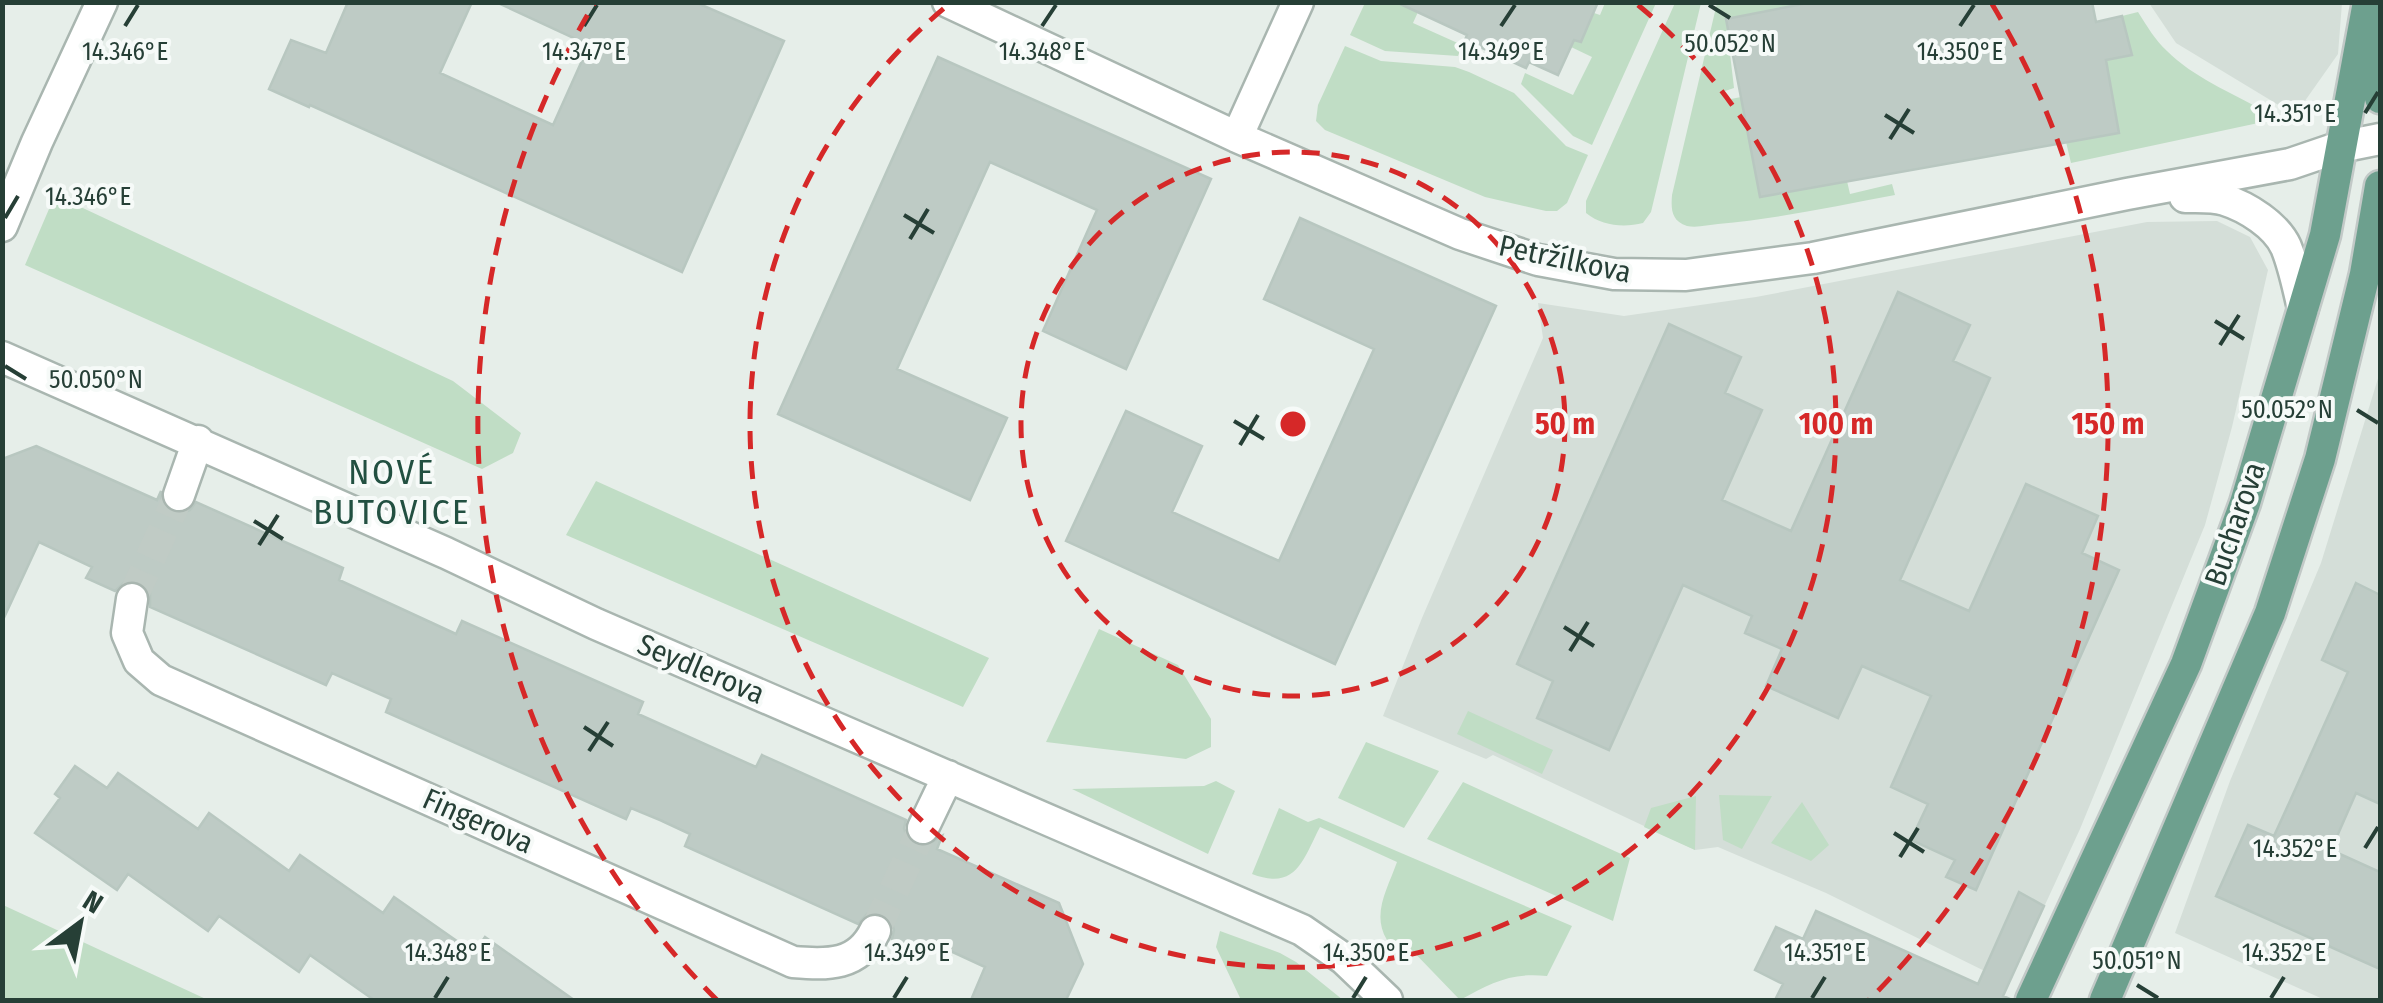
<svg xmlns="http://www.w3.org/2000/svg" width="2383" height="1003" font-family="'Fira Sans Condensed',sans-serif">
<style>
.built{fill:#d4ded8}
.green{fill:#c0ddc5}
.building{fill:#becbc5;stroke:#b8c7c0;stroke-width:2.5}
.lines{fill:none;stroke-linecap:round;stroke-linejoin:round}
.minor-tunnel{stroke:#c0cbc5;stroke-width:30;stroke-dasharray:30 15;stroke-linecap:butt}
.minor-casing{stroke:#a9b6b0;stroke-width:35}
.major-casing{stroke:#c2c9c7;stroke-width:35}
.minor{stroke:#fff;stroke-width:30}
.major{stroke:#6da08e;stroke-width:30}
.ticks{fill:none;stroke:#263f36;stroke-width:4}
.ring{fill:none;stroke:#d62828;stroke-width:5;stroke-dasharray:18 12}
.labels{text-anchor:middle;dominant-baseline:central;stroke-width:8;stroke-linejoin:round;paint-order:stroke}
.street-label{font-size:30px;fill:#263f36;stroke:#f6faf8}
.quarter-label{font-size:35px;letter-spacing:2.5px;fill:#225041;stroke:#f6faf8}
.ticks-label{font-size:25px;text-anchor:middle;fill:#263f36;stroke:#f6faf8;stroke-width:8;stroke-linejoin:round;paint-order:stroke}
.centre{fill:#d62828;stroke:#f6faf8;stroke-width:5}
.ring-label{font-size:30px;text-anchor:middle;font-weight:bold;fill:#d62828;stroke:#f6faf8;stroke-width:8;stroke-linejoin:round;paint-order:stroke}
</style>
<rect width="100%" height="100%" fill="#e6eee9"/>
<path class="built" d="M2149 3H2342L2338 54 2295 115 2176 43Z
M2217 221 2250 237 2268 270 2232 427 2205 525 2080 829 2009 983 1826 893 1718 847 1695 850 1493 755 1486 759 1383 716 1422 618 1543 338 1538 303 1624 316 1756 297 2147 222Z
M2380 372V1000H2325L2175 933 2230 781 2321 563Z"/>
<path class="green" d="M1365 3H1422L1413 23 1462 45 1458 56 1385 51 1350 35Z
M1605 3H1656L1592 145 1573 136 1521 84 1525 73 1573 95 1592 57 1571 47 1574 40 1581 42 1594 13 1600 15Z
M1675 3H1701L1651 212 1643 223C1624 228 1602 226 1586 213V201Z
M1717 3H1813L1726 19 1734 88 1725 91 1726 100 1741 97 1760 197 1847 181 1850 194 1892 184 1895 195C1836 206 1777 219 1718 224 1708 225 1697 228 1687 226 1671 221 1671 209 1672 195Z
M2138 12C2147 26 2155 40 2167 51 2193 77 2230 92 2262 110L2265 117 2263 122 2071 163 2066 142 2106 60 2132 55 2122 16Z
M1345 46 1381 61 1455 67 1469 72 1514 93 1566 146 1588 155 1567 203 1557 211H1546L1485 197 1325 130 1316 121 1318 105Z
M55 195 453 381 521 433 513 453 482 469 25 265Z
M596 481 989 658 963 707 566 535Z
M1099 629 1178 665 1211 719V747L1186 759 1046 742Z
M1468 711 1553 750 1542 774 1457 734Z
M1366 742 1439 771 1404 828 1338 798Z
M1216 781 1235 791 1208 854 1072 789 1204 786Z
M1463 782 1630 858 1613 921 1427 839Z
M1719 795 1772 796 1742 849 1723 840Z
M1696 796 1695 850 1644 827 1651 808Z
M1802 802 1829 845 1811 861 1771 843Z
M1279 808 1308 822 1319 818 1572 926 1547 976C1511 972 1491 983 1460 1000L1405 943 1387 940C1371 914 1388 888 1397 862L1320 827C1303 859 1297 891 1252 874Z
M2 905H3L208 1000H3Z
M1220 931 1280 953 1296 962 1343 1000H1241L1216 947Z"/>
<path class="building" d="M348 2H472L440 73 553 125 589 45 496 2H695L784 41 682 272 310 105 309 107 269 89 291 40 326 53Z
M1396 2H1598L1581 42 1574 40 1558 75 1529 62 1526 68 1465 40 1467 35Z
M1813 2H2092L2096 22 2122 16 2132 55 2106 60 2119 133 1760 197 1726 19Z
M938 57 1211 179 1126 369 1043 331 1097 210 990 162 897 369 1007 418 970 500 778 414Z
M1300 218 1496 306 1335 664 1066 541 1126 411 1202 446 1172 512 1279 561 1374 349 1264 299Z
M1898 292 1970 325 1953 361 1990 378 1900 580 1969 611 2026 484 2098 516 2082 553 2119 570 1976 890 1946 877 1955 860 1911 840 1928 804 1891 787 1931 696 1862 666 1838 718 1766 686 1782 649 1745 633 1752 616 1683 585 1609 750 1537 718 1553 681 1517 664 1669 324 1741 357 1725 393 1762 410 1722 500 1791 531Z
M36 446 157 500 161 491V499L164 506 174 513H183L190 510 196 502 343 568 339 580 456 634 462 621 643 702 638 714 756 767 762 755 906 820 904 828 907 838 916 845 925 846 942 836 937 849 1059 903 1083 964 1066 1000H971L985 967 931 942 926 954 892 939 894 930 892 923 884 915 874 912 867 914 858 924 685 846 690 834 660 820 631 808 626 819 386 712 391 699 332 673 326 685 150 607V593L143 584 134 580 126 581 115 591 86 578 92 567 39 542 2 622V459Z
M2356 583 2380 595V804L2356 793 2331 850 2380 872V969L2216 896 2248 825 2274 836 2290 801 2348 672 2322 660Z
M75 766 107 788 118 773 198 829 209 813 289 871 300 855 383 913 394 897 474 953 485 937 574 1000H374L310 955 299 972 219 916 208 931 128 874 117 890 35 833 60 798 55 794Z
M2019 892 2044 906 2003 996 2012 1000H1775L1783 984 1755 970 1776 927 1803 939 1816 911 1978 984Z"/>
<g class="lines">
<path class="minor-tunnel" d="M132 599 179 495
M875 931 923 828"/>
<defs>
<path id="minor" d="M948 2 1237 137 1460 234 1538 260 1614 274 1686 275 1813 258 2127 194 2290 164 2340 147 2380 139
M1237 137 1298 2
M2185 197C2198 197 2213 196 2225 200 2247 207 2276 225 2286 247 2294 266 2298 288 2303 308
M2 226 37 142 102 2
M2 357 446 553 596 624 1302 930 1344 959 1387 1000
M179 495 198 441
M132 599 127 633 139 661 161 680 793 962C828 965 858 966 875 931
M923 828 948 776"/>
<path id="major" d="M2368 35 2380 98
M2031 1000 2186 664 2245 503 2325 235 2368 2
M2105 1000 2270 613 2320 459 2365 274 2380 186"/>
</defs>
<use href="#minor" class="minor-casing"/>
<use href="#major" class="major-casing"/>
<use href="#minor" class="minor"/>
<use href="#major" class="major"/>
</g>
<path class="ticks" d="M1709 5 1730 18M125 26 138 5M584 26 597 5M1042 26 1056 5M1501 26 1515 5M1960 26 1974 5M2365 113 2378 92M1885 115 1914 133M1890 139 1909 109M904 215 934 233M5 218 18 196M910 239 928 209M2215 321 2244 339M2220 345 2239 315M5 366 26 379M2357 410 2378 423M1234 421 1264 439M1240 445 1258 415M254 521 283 539M259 545 278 515M1564 627 1594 646M1570 651 1588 622M584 727 613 746M589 751 608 722M1894 833 1924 852M2365 848 2378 827M1900 857 1918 828M2137 985 2158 998M435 998 448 977M894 998 907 977M1353 998 1366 977M1812 998 1825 977M2271 998 2284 977"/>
<g class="ring">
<circle cx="1293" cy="424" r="272"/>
<path d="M1638 5A543 543 0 1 1 948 5"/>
<path d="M717 1000A815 815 0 0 1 594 4M1992 4A815 815 0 0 1 1869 1000"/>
</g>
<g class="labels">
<g class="street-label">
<text transform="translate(1565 259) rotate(12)">Petržílkova</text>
<text transform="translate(2235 524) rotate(-71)">Bucharova</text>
<text transform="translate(701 669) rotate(23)">Seydlerova</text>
<text transform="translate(478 821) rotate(24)">Fingerova</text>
</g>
<g class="quarter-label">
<text x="392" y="472">NOVÉ<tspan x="392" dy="40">BUTOVICE</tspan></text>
</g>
</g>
<g class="ticks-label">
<text x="1730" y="52">50.052°N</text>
<text x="125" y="60">14.346°E</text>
<text x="584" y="60">14.347°E</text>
<text x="1042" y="60">14.348°E</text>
<text x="1501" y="60">14.349°E</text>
<text x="1960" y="60">14.350°E</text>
<text x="2295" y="122">14.351°E</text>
<text x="88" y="205">14.346°E</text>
<text x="96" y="388">50.050°N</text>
<text x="2287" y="418">50.052°N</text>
<text x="2295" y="857">14.352°E</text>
<text x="448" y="961">14.348°E</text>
<text x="907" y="961">14.349°E</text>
<text x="1366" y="961">14.350°E</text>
<text x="1825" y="961">14.351°E</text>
<text x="2284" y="961">14.352°E</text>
<text x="2137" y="969">50.051°N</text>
</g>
<circle cx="1293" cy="424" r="15" class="centre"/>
<g class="ring-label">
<text x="1565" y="434">50 m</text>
<text x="1836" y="434">100 m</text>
<text x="2108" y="434">150 m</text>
</g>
<rect width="2383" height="1003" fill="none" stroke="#263f36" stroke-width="10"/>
<g transform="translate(80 923) rotate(32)" stroke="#f6faf8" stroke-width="8" paint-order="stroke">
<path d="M0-8L18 38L0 25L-18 38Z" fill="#263f36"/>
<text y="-15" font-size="28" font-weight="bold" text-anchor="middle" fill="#263f36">N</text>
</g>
</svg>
